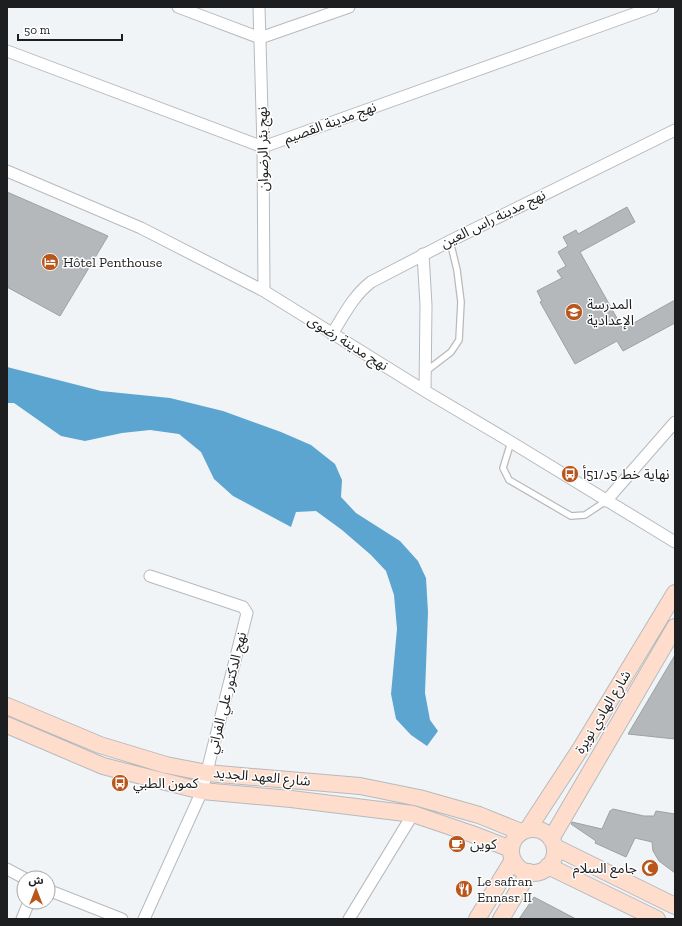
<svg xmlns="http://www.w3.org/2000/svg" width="682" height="926" font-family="'Zilla Slab','Noto Sans Arabic',serif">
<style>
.water{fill:#5ca5d0}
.building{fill:#b5b8bb;stroke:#9ea1a3}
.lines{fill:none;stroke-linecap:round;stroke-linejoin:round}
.service-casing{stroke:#b7babd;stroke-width:8}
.minor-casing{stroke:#b7babd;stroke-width:13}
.secondary-casing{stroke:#b7babd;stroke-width:18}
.service{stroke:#fff;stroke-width:5.5}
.minor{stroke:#fff;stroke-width:11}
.secondary{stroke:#feddcd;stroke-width:16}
.labels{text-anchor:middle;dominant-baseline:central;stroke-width:3;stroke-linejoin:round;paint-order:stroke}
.street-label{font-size:14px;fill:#1d1e1f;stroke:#fff}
.poi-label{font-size:14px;fill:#1d1e1f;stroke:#fff;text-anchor:start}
</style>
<rect width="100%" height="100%" fill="#f1f4f7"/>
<path class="water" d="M7 367 101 391 170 398 223 411 281 432 311 445 335 464 342 480 341 497 356 513 400 541 418 561 426 578 428 612 425 693 430 720 438 731 427 746 411 735 396 719 391 694 397 629 394 595 386 571 371 555 342 530 316 511 296 512 291 527 233 496 214 479 201 452 179 434 150 430 122 433 85 441 61 436 14 403H7Z"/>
<path class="building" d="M7 192 108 236 60 316 7 287Z
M627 207 635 222 580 252 623 329 675 300V323L623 351 617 341 575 364 540 302 542 301 537 291 562 278 557 271 566 266 558 252 568 246 563 237 576 230 578 234Z
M675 655V739L628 734Z
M613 809 644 816H654L656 811 675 814V873L659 861 653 851 652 842 635 838 626 857 595 843 596 841 571 824 572 822 602 829 610 811Z
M534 897 576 919H519Z"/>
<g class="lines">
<defs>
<path id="service" d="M425 372 451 352 459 340 461 302 457 270 450 241
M511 442 503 468 509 480 571 516 585 515 606 501"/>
<path id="minor" d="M178 7 260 38 349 7
M259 7 263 147 264 291
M7 51 263 147 653 7
M7 171 141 228 264 291 425 391 511 442 675 542
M423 254 426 305 425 391
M332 334C344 315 353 296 371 282L450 241 675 130
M606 501 675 422
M7 869 24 878
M48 890 122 919
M22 919 29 902
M144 919 202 791 247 613 243 607 150 576
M349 919 413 814"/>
<path id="secondary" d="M7 706 100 745 166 765 207 773 360 786 419 798 479 815 521 832
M7 725 103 766 146 777 202 791 291 799 413 814 472 834 511 849
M511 851a22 22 0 1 1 44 0a22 22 0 1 1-44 0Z
M528 829 581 748 675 593
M551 839 675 627
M555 847 675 906
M548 866 657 919
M477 919 513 860
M501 919 529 872"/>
</defs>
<use href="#service" class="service-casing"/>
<use href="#minor" class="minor-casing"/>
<use href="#secondary" class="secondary-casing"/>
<use href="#service" class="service"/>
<use href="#minor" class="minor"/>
<use href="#secondary" class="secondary"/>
</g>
<defs>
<symbol id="hotel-disc" viewBox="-11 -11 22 22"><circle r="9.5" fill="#b9561c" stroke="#fff"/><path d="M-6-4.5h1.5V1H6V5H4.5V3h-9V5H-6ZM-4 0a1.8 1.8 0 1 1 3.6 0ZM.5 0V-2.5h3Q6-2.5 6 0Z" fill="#fff"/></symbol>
<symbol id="school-disc" viewBox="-11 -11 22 22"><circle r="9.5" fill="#b9561c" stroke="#fff"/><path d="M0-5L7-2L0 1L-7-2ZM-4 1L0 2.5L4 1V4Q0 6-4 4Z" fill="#fff"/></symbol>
<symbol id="bus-disc" viewBox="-11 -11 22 22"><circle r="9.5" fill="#b9561c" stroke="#fff"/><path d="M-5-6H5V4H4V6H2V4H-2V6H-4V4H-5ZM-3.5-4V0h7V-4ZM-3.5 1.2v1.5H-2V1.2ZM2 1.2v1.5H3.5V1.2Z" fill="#fff"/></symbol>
<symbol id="cafe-disc" viewBox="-11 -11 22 22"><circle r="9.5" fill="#b9561c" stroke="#fff"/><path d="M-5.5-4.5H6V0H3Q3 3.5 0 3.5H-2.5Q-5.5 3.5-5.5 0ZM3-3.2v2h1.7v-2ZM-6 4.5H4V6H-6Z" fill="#fff"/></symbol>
<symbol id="mosque-disc" viewBox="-11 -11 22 22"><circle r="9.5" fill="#b9561c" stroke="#fff"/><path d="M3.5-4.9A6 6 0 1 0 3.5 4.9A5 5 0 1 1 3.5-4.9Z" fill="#fff"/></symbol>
<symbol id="restaurant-disc" viewBox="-11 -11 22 22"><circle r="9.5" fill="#b9561c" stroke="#fff"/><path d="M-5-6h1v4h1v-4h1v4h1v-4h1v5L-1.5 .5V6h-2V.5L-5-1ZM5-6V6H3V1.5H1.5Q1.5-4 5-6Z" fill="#fff"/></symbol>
</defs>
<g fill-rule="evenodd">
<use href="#hotel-disc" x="40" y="252" width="20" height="20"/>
<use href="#school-disc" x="564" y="302" width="20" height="20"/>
<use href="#bus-disc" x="560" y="464" width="20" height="20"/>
<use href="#bus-disc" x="110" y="773" width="20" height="20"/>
<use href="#cafe-disc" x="447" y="834" width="20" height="20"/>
<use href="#mosque-disc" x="640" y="858" width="20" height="20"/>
<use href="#restaurant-disc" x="454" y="879" width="20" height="20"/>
</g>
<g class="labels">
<g class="street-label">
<text transform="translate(330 123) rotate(-20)">نهج مدينة القصيم</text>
<text transform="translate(263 149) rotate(-91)">نهج بئر الرضوان</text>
<text transform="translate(493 219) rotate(-26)">نهج مدينة راس العين</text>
<text transform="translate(348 343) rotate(32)">نهج مدينة رضوى</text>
<text transform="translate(227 693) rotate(-76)">نهج الدكتور علي الفراتي</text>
<text transform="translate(603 712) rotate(-59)">شارع الهادي نويرة</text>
<text transform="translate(262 777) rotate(5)">شارع العهد الجديد</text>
</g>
<g class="poi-label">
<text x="63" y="262">Hôtel Penthouse</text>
<text x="587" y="304">المدرسة<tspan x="587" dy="16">الإعدادية</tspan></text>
<text x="583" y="474">نهاية خط 5د/51أ</text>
<text x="133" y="783">كمون الطبي</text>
<text x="470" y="844">كوين</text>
<text x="637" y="868" text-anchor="end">جامع السلام</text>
<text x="477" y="881">Le safran<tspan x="477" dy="16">Ennasr II</tspan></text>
</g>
</g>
<rect width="682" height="926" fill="none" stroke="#1d1e1f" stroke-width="16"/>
<g transform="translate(36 890)"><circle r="19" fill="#ffffff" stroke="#a5a5a5"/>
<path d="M0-3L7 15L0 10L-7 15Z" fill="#b9561c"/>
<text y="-6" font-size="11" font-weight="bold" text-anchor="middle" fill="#1d1e1f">ش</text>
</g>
<path d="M18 34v6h104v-6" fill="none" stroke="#1d1e1f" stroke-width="2"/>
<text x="24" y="34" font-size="12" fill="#1d1e1f" stroke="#ffffff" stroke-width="3" paint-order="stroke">50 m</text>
</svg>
